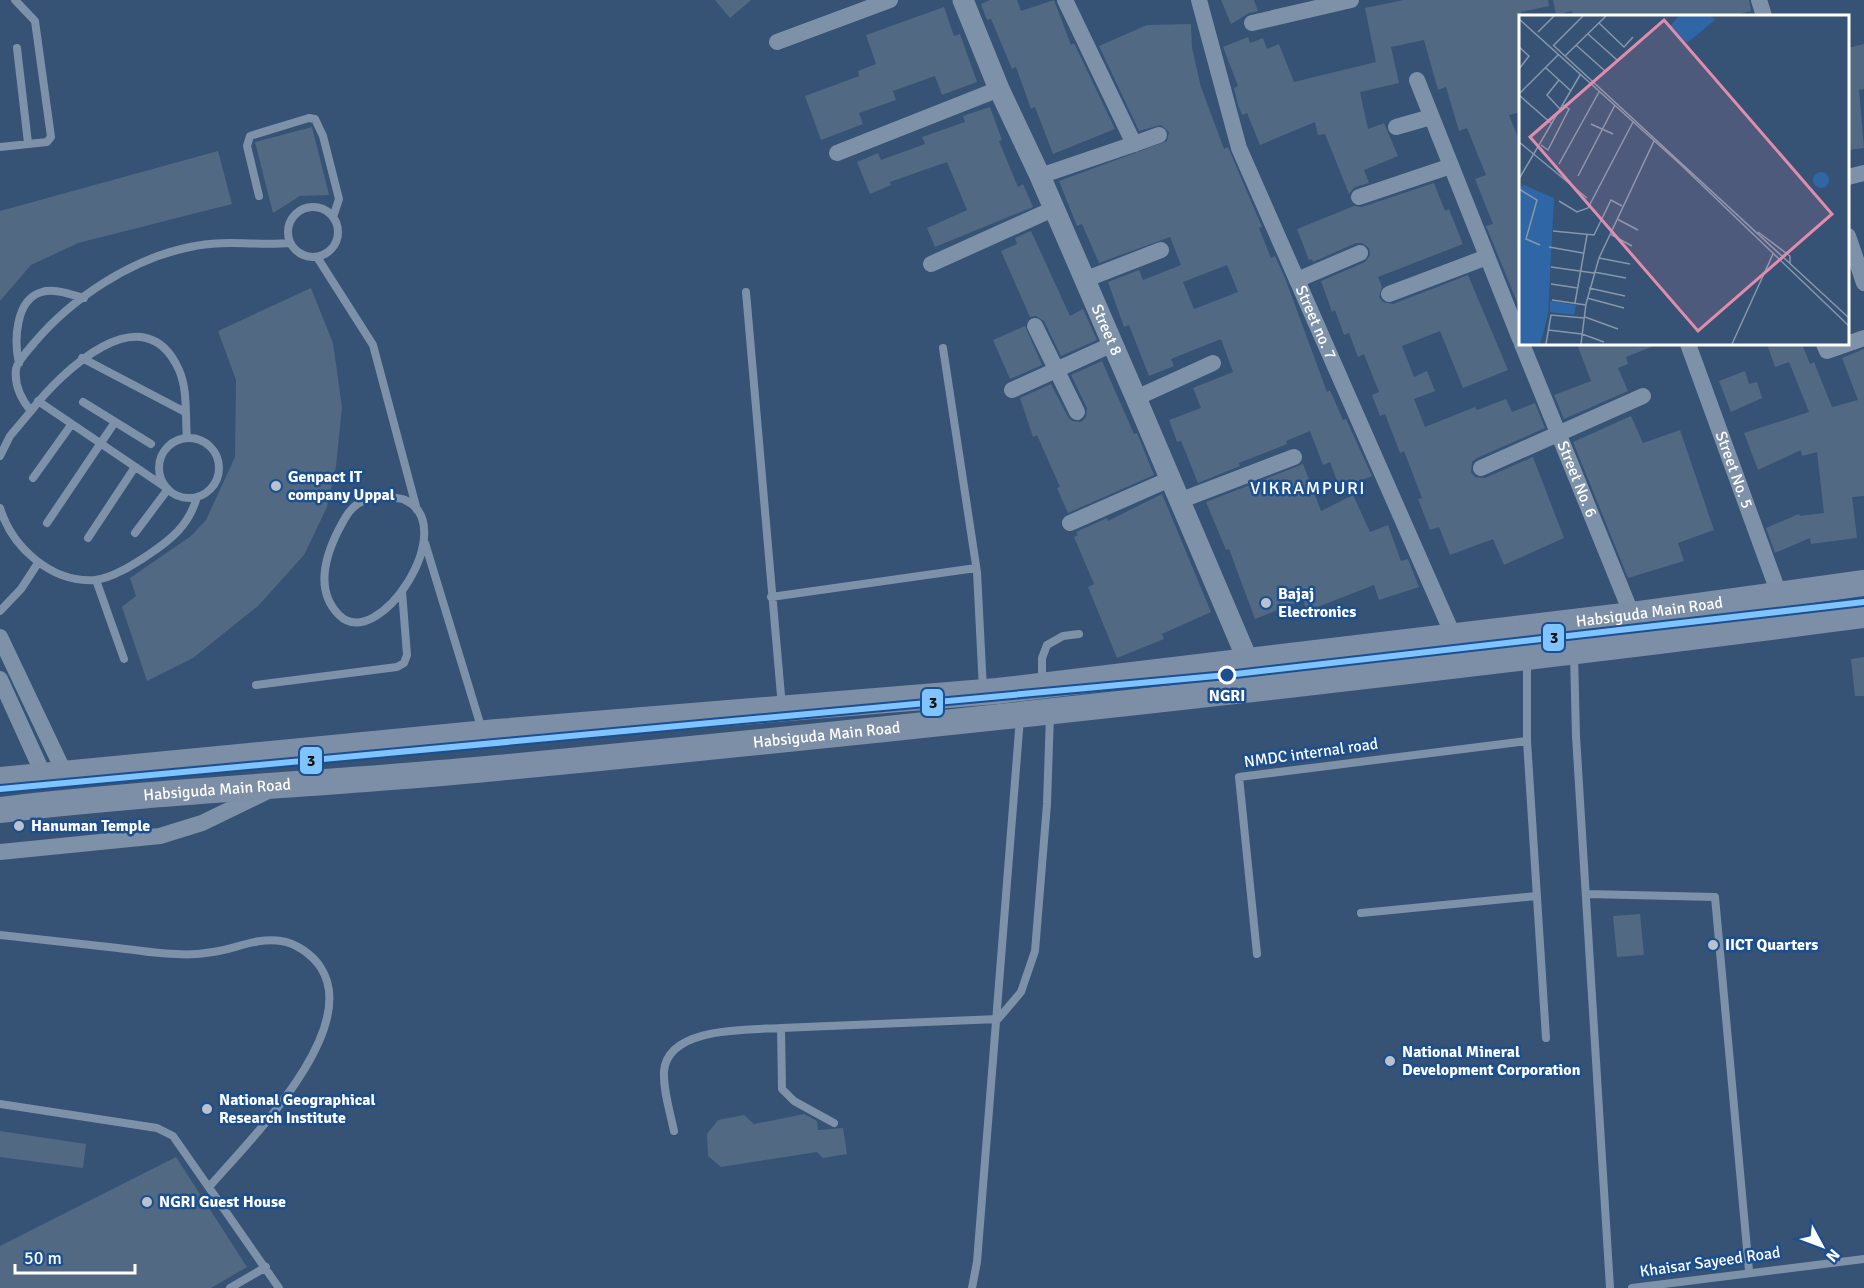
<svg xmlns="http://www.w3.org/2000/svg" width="1864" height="1288" font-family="Signika,sans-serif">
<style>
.building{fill:#526984;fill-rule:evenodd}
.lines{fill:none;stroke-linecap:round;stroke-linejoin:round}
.service{stroke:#7d92a8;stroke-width:8}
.minor{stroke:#7d92a8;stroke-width:16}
.tertiary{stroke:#7d92a8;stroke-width:21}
.primary{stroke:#7d8ea7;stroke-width:26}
.metro-1-casing{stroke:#1b4f8f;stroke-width:10}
.metro-1{stroke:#80c4ff;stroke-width:6}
.poi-dot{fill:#b9c2ce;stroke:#1b4f8f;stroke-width:2}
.stop-dot{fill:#1b4f8f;stroke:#fff;stroke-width:3}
.labels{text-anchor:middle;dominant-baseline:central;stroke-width:5;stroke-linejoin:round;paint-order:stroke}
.street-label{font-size:16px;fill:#fff;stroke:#1b4f8f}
.poi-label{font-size:16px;font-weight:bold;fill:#fff;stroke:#1b4f8f;text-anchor:start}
.stop-label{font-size:16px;font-weight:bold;fill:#fff;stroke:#1b4f8f}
.neighbourhood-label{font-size:18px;letter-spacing:1.5px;fill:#fff;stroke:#1b4f8f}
.inset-road{fill:none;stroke:#8697ac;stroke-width:1.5}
.view{fill:#e08cad;fill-opacity:0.15;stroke:#e08cad;stroke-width:3}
.inset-edge{fill:none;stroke:#fff;stroke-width:3}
.line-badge{stroke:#1b4f8f;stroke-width:2}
.pale-badge-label{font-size:16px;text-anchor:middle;font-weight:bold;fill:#111}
</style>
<rect width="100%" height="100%" fill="#365274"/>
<path class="building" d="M715 0H751L730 18Z
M990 0H1017L1021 11 1054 0 1071 45 1074 43 1115 129 1053 154 1035 107 1031 109 1016 67 1012 69 991 19 987 20 981 4Z
M1221 0H1254L1258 11 1249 13 1231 24Z
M1404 0H1548L1549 6 1521 12V112L1509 115 1521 145V312L1486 226 1493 224 1475 179 1486 175 1467 128 1459 131 1446 87 1438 90 1424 40 1391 47 1399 83 1360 92 1368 129 1384 123 1398 156 1364 170 1369 183 1355 187 1349 194 1325 134 1318 135 1315 122 1260 145 1247 113 1242 115 1238 105 1234 88 1238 86 1223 47 1248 37 1250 43 1263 38 1267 49 1279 44 1294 82 1376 62 1365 8Z
M1553 0H1749L1751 11 1732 16H1573L1572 11 1556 15Z
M944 7 954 36 960 34 977 82 942 95 935 76 893 91 896 100 859 113 863 124 821 140 805 96 859 76 858 71 876 64 866 35Z
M1191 24 1192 48 1201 87 1224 149 1228 147 1262 227 1259 228 1271 258 1275 256 1285 278 1327 392 1330 390 1343 420 1346 419 1372 476 1340 489 1330 462 1323 465 1310 431 1286 441 1287 444 1239 463 1240 466 1198 483 1181 441 1177 442 1169 420 1201 408 1193 388 1233 372 1221 339 1171 359 1174 366 1149 376 1129 325 1124 327 1108 282 1139 270 1143 280 1181 265 1170 237 1099 263 1082 224 1077 226 1059 181 1167 141 1169 132 1161 125 1139 131 1099 46 1147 25ZM1227 265 1238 292 1194 309 1183 282Z
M1864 44V89L1859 90 1864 148 1848 150V48Z
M990 107 1002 140 999 141 1018 187 1023 184 1033 207 935 247 927 228 967 210 947 162 890 182 891 185 870 194 857 162 878 153 881 160 925 144 922 137 965 122 963 116Z
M312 127 329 195 300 196 273 213 255 142Z
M218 151 232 204 78 243 31 265 0 301V211Z
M1434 183 1445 211 1449 209 1463 244 1378 277 1382 287 1379 297 1383 302 1393 304 1468 275 1508 370 1463 388 1440 331 1402 346 1414 377 1427 371 1435 391 1414 399 1425 427 1475 407 1477 410 1506 399 1512 412 1535 403 1545 428 1477 458 1472 462 1471 472 1475 477 1485 478 1533 457 1564 538 1504 565 1493 539 1450 555 1439 527 1430 530 1418 499 1422 498 1404 451 1400 453 1385 414 1380 416 1372 395 1379 392 1364 354 1358 357 1349 333 1344 335 1335 310 1332 312 1321 281 1365 262 1370 255 1369 248 1362 243H1356L1313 262 1312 259 1309 260 1297 229 1354 206 1362 207Z
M1031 231 1070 316 1083 309 1097 340 1061 356 1044 321 1036 316 1030 317 1001 251 1017 244 1015 238Z
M311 288 333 343 342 407 336 466 327 507 304 555 258 606 193 658 147 681 122 607 136 596 130 578 191 536 206 520 235 457 236 380 218 331Z
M1025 326 1042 365 1010 379 993 340Z
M1577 344H1659L1626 357 1628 364 1618 368 1628 391 1564 419 1554 395 1591 381Z
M1767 344H1802L1810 364 1814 362 1832 407 1858 400 1842 358 1864 349V496L1852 497 1857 538 1811 544 1810 538 1775 553 1766 528 1799 514 1800 516 1824 513 1817 452 1802 456 1801 450 1758 470 1744 433 1809 412 1789 362 1775 367Z
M1102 361 1134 434 1137 433 1154 475 1068 513 1057 488 1060 487 1037 435 1033 437 1020 398 1051 384 1068 417 1072 421 1081 422 1086 417 1087 408 1071 375Z
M1745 371 1749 384 1757 382 1762 398 1731 412 1719 381Z
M1631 416 1643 443 1680 430 1714 530 1678 543 1684 561 1628 578 1573 442Z
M1303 464 1321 511 1353 495 1370 532 1388 525 1401 561 1408 559 1419 587 1379 600 1374 585 1307 611 1303 600 1255 619 1229 549 1226 550 1206 502Z
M1162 494 1211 612 1162 634 1164 639 1117 658 1088 587 1094 584 1074 537 1078 535 1076 532 1107 518 1108 521Z
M1864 657V696H1855L1851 659Z
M1640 914 1644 955 1617 957 1613 916Z
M804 1114 817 1121 818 1130 843 1128 847 1154 823 1158 817 1152 721 1167 708 1156 707 1134 718 1120 744 1115 754 1124Z
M0 1131 86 1144 83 1168 0 1157Z
M176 1157 247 1267 211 1288H0V1246Z"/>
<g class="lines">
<path class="service" d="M17 48 28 143
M0 147 47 142 51 137 35 21 15 0
M259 196 247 146 250 136 309 118 315 119 323 136 339 199 333 217
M288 232a25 25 0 1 1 50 0a25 25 0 1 1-50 0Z
M317 257 373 345 417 510
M746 292 782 707
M943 348 977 572 983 689
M82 358 185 412
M19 363C14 342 15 299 42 292 54 288 72 295 84 298
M38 401 168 489 135 533
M83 402 151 444
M31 411C60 373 144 291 179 370 188 390 185 416 187 438
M159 468a30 30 0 1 1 60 0a30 30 0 1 1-60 0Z
M0 456 10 436 31 411C21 399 14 386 16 369 18 360 28 351 34 343 72 298 131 259 190 247 225 239 256 246 290 243
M33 478 71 425
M383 497C390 498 398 497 405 500 462 526 378 654 339 615 315 591 325 557 338 531 344 520 349 508 361 502 368 498 375 498 383 497Z
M0 508C12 547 51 583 95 580 113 578 134 564 148 555 172 539 189 525 197 497
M47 523 115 422
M88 538 135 467
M425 543 482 730
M96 580 124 659
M771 597 976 568
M0 611 21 589 38 563
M1574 654 1576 736 1610 1288
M1527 659V741L1546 1038
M1042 684V658L1047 645 1063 636 1079 634
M256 685 397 667 404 663 407 655 402 591
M1587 894 1715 897 1749 1271
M1361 913 1536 896
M0 935C39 939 79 944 118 948 137 950 157 954 177 954 189 955 202 954 213 952 235 949 258 937 281 941 296 943 313 955 321 968 361 1031 248 1142 209 1187
M1257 954 1239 777 1527 741
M0 1104 157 1128 173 1136 279 1288
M834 1123 794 1101 782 1089 781 1028 998 1019 1021 992 1035 951 1047 804 1050 715
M674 1131C670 1112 663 1090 664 1071 668 1026 749 1030 781 1028
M230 1288 266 1267
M972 1288 977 1262 1020 718
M1632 1288 1864 1259"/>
<g class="minor">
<path id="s1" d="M1199 0 1239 148 1453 635"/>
<path d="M1759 0 1764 16"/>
<path d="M1252 23 1351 0"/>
<path d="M777 42 890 0"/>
<path d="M1417 80 1520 339"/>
<path d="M1396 127 1431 117"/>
<path d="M1134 144 1159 135"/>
<path d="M837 153 999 89"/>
<path d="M1040 176 1134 144 1065 0"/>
<path d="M1848 177 1864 173"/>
<path d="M1359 197 1451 166"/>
<path d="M1848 236 1864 283"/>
<path d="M931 264 1053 209"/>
<path d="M1084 280 1161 250"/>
<path d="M1297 280 1360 253"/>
<path d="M1389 294 1487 257"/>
<path d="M1035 326 1077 412"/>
<path id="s2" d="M1522 344 1632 615"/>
<path id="s3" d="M1688 344 1779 594"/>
<path d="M1824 344 1827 351 1864 338"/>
<path d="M1012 390 1113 344"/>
<path d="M1136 398 1213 363"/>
<path d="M1481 468 1643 396"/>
<path d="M1179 501 1294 457"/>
<path d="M1070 523 1170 479"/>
<path d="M0 637 65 774"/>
<path d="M0 679 44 776"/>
<path d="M0 852 160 836 202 823 268 791"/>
</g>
<path class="tertiary" id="s4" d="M963 0 999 89 1040 176 1136 398 1248 661"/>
<g class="primary">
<path id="s5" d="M0 780 497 732 997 691 1632 615 1864 583"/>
<path id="s6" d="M0 810C165 790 332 784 497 768 954 724 1409 674 1864 615"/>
</g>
<defs>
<path id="metro-1" d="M0 789 1227 675 1864 602"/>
</defs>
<use href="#metro-1" class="metro-1-casing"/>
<use href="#metro-1" class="metro-1"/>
</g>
<g class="poi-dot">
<circle cx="276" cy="486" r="6"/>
<circle cx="1266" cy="603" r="6"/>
<circle cx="19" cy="826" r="6"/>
<circle cx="1713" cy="945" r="6"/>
<circle cx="1390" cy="1061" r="6"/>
<circle cx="207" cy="1109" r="6"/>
<circle cx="147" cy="1202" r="6"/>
</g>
<circle class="stop-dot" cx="1227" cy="675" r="8"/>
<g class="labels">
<g class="street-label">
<text stroke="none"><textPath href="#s1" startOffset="344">Street no. 7</textPath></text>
<text stroke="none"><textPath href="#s4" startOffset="360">Street 8</textPath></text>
<text stroke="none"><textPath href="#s3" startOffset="134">Street No. 5</textPath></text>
<text stroke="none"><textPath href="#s2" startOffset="146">Street No. 6</textPath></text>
<text stroke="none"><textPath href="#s5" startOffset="1658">Habsiguda Main Road</textPath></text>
<text stroke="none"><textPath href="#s6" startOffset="830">Habsiguda Main Road</textPath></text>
<text transform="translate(1311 753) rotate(-8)">NMDC internal road</text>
<text stroke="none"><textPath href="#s6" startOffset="218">Habsiguda Main Road</textPath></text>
<text transform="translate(1710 1262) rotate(-8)">Khaisar Sayeed Road</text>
</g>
<g class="poi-label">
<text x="288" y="477">Genpact IT<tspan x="288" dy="18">company Uppal</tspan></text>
<text x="1278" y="594">Bajaj<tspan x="1278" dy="18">Electronics</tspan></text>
<text x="31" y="826">Hanuman Temple</text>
<text x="1725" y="945">IICT Quarters</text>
<text x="1402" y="1052">National Mineral<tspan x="1402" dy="18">Development Corporation</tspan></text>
<text x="219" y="1100">National Geographical<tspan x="219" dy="18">Research Institute</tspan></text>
<text x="159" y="1202">NGRI Guest House</text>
</g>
<g class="stop-label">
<text x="1227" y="696">NGRI</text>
</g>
<g class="neighbourhood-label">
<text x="1308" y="488">VIKRAMPURI</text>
</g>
</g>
<g transform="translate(1519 15)">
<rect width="330" height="330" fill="#365274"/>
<path d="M160 1H192L196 5 168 28 151 11ZM294 165a8 8 0 1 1 16 0a8 8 0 1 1-16 0ZM5 170 35 183 29 300 21 329H0V172ZM31 286 57 290 55 300 31 297Z" fill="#2f66a5"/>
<path class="inset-road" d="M0 4 161 149 330 311M80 8 105 32 114 22M19 17 35 1M69 19 98 45M34 30 330 303M57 30 86 56M34 31 64 1M0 32 10 41 0 54M46 41 87 1M27 53 52 76M40 65 28 80 41 94M0 79 39 40M0 80 33 109M72 109 94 119M0 127 68 183M22 130 29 135 50 94 44 90M40 149 80 77M59 161 96 90M0 164 61 60M0 174 18 185 7 224 21 230M40 186 58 197 69 193 114 107M98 204 119 215M34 216 75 220 92 185 103 191M239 217 271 241V248M91 219 113 231M30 232 64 238M80 243 111 249M32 252 75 258M75 257 107 263M32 269 59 273M70 273 106 281M68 283 105 293M33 285 67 290M56 288 68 220M66 302 99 314M29 315 63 319 85 327M27 329 32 300 65 303M62 329 67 289 80 243 135 126M213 329 254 239"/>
<path class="view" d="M145 5 313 199 179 316 11 122Z"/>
<rect width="330" height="330" class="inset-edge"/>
</g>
<g class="line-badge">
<rect x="1542" y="623" width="23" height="29" rx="6" fill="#80c4ff"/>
<rect x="921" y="688" width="23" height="29" rx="6" fill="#80c4ff"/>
<rect x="299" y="746" width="24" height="29" rx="6" fill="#80c4ff"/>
</g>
<g class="pale-badge-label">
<text x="1554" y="643">3</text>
<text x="933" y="708">3</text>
<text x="311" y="766">3</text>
</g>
<g transform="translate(1822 1246) rotate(131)" stroke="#1b4f8f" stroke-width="4.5" paint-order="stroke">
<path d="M0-4.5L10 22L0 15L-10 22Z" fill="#ffffff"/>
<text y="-9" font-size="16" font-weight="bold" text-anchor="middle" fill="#ffffff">N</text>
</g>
<path d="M15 1264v9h120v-9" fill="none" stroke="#ffffff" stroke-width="3"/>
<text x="24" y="1264" font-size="18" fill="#ffffff" stroke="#1b4f8f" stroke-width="4.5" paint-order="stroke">50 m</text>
</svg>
